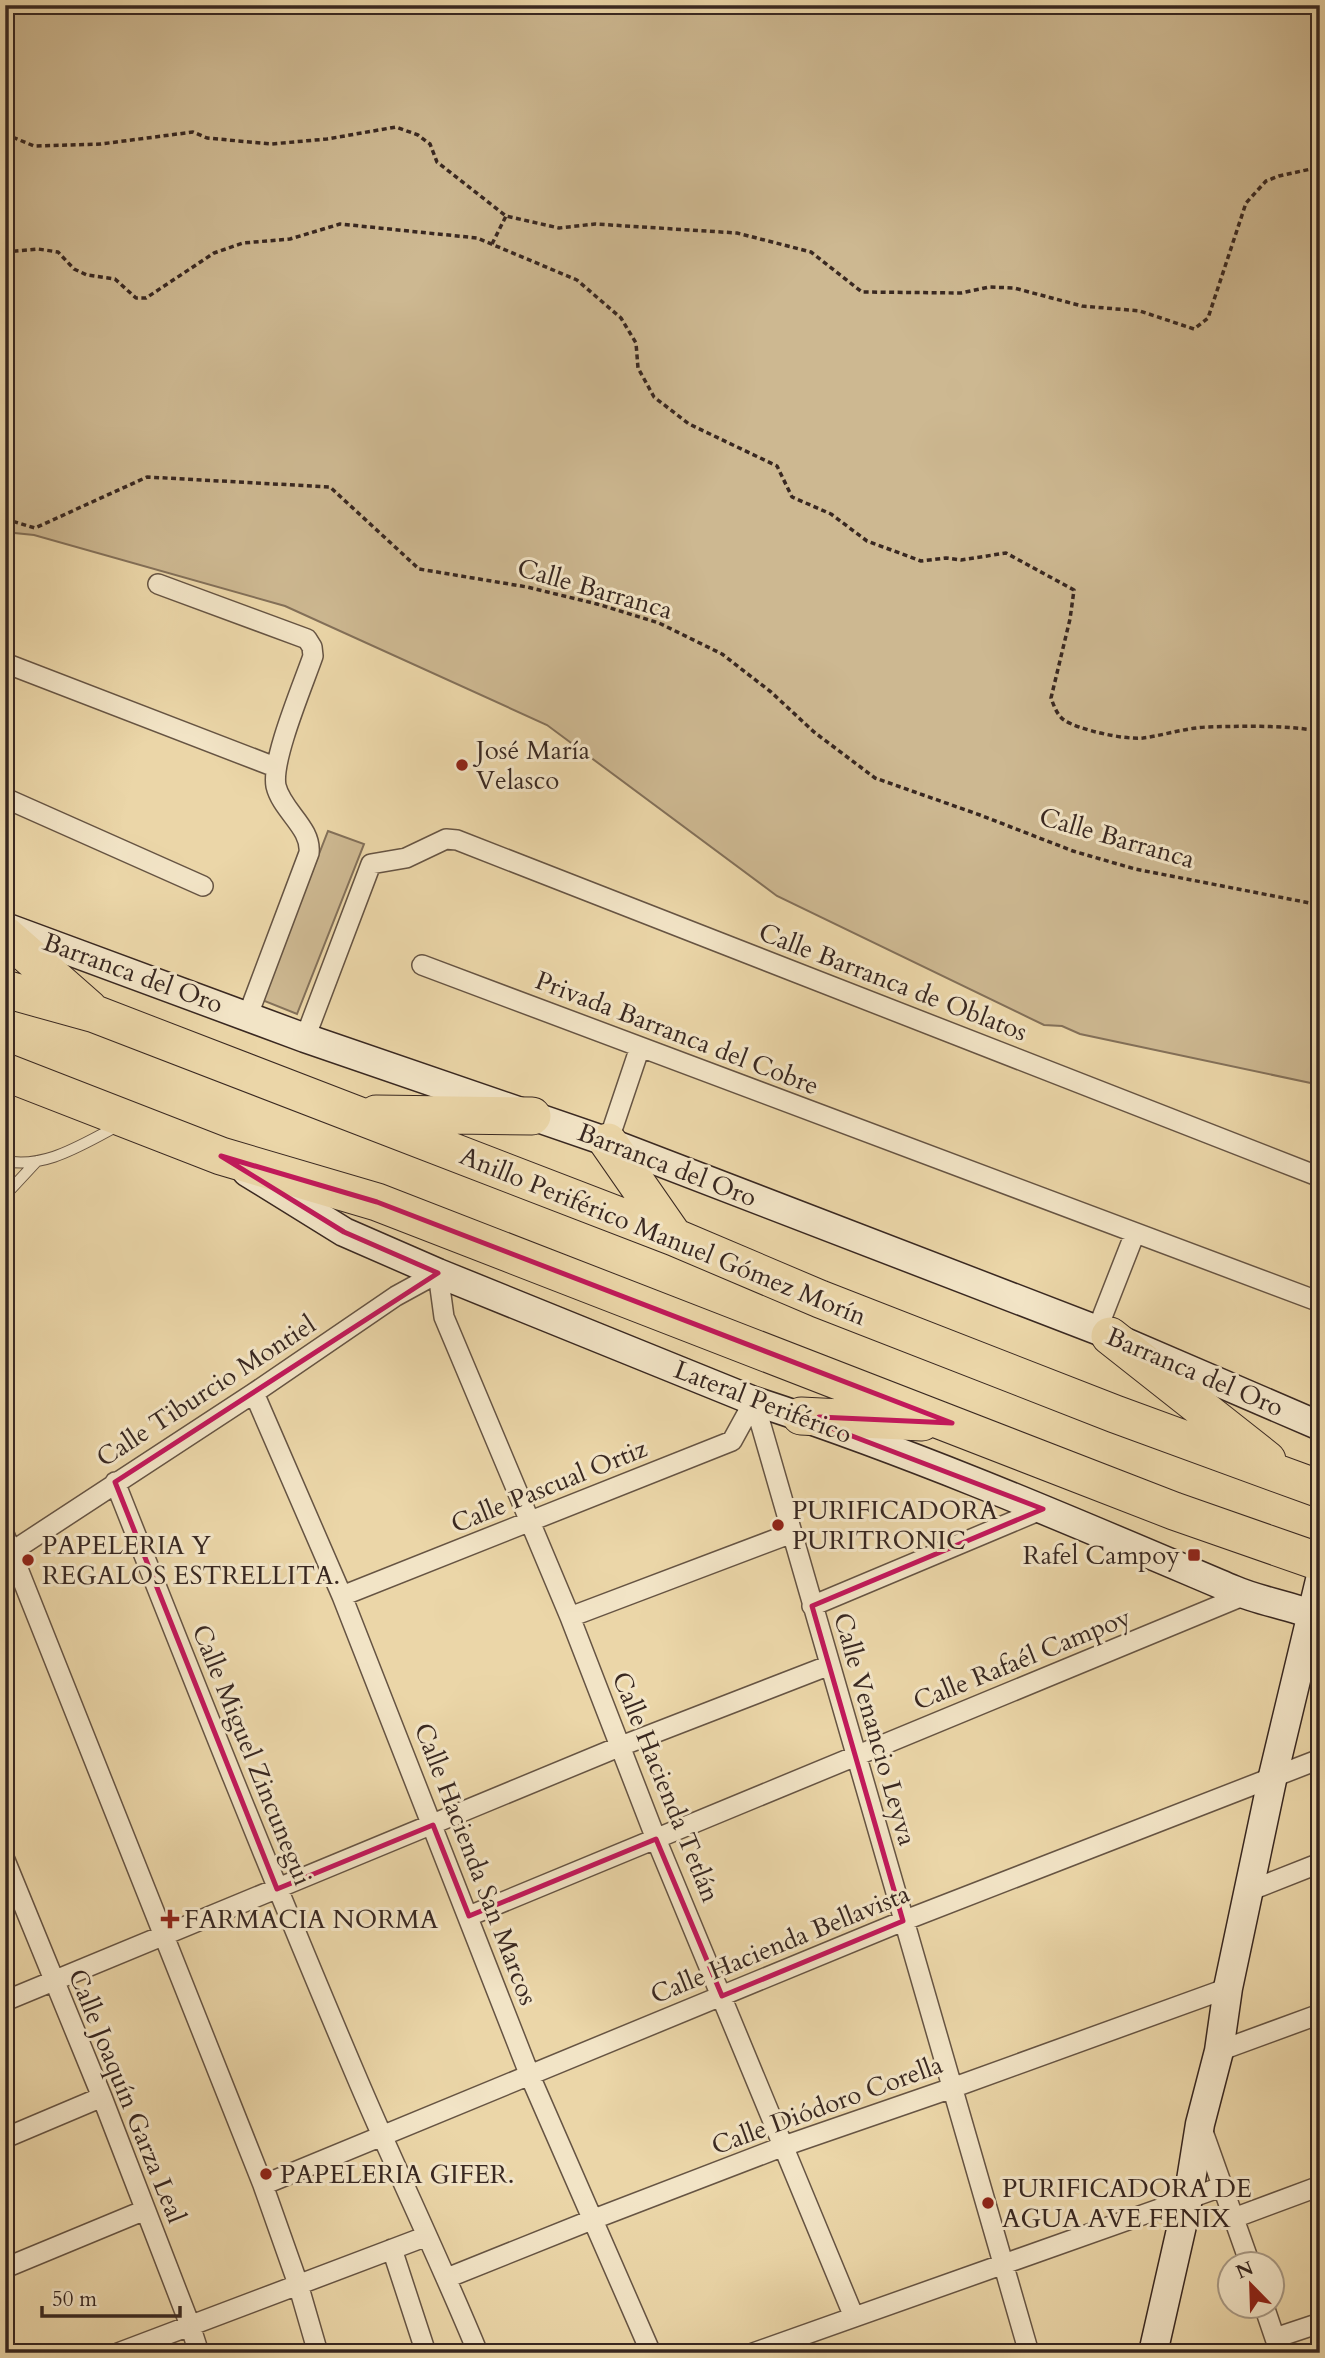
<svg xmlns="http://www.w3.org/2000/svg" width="1325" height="2358" font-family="Cardo,serif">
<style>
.green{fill:#cdb891;stroke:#837059;stroke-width:2}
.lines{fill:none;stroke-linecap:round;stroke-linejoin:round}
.lane-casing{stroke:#665443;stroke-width:12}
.street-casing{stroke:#665443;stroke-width:22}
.secondary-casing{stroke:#392821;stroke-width:31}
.highway-casing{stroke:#392821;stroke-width:39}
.path{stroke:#392821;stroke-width:3.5;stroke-dasharray:5 3.5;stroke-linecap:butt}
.lane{stroke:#f2e4c6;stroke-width:10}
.street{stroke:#f2e4c6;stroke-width:19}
.secondary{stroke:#f2e4c6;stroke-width:28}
.highway{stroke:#ebd6a8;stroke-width:37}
.marked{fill:none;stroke:#c2185b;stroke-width:5;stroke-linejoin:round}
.poi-dot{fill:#8f2418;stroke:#f2e4c6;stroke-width:2.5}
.labels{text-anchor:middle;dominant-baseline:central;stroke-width:6;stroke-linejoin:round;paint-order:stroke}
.street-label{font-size:26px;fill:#392821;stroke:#f2e4c6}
.poi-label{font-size:26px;fill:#392821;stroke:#f2e4c6;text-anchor:start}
</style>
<rect width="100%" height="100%" fill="#ebd6a8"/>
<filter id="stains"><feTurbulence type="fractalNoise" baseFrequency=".00286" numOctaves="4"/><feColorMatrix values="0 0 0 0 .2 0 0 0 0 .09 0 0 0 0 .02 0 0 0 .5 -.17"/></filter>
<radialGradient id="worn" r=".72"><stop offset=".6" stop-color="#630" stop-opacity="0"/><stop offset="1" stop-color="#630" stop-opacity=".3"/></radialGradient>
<path class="green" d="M5 5H1320V1085L1080 1034 1062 1026 1044 1025 777 896 547 725 285 606 34 535 5 532Z
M328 831 364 844 297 1014 262 1000Z"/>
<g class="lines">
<defs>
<path id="lane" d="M5 1161C46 1169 82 1144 116 1127
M5 1191 11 1189 37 1161"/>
<path id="street" d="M158 584 307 639 312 647 313 656C303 685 271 760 276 786 282 811 312 828 309 853L248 1015
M5 663 275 767
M5 798 203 886
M422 965 1320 1302
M305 1038 371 864 406 858 446 839 457 840 1320 1177
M608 1142 640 1047
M1097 1330 1135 1233
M254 1393 342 1596 530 2076 651 2353
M754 1401 1029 2353
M115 1482C193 1679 271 1876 354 2071 394 2166 439 2258 478 2353
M5 1536 263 2185 298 2284 318 2353
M5 1556 254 1393 396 1296 438 1273 444 1317 570 1617 656 1839 854 2317
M342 1596 732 1441 754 1401
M812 1606 1043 1509
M570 1617 792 1533
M5 1860 102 2097 190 2325 199 2353
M1249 1891 1320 1863
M469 1916 1245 1595
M5 2001 621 1746 830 1665
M1219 2051 1320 2014
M1201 2126 1250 2264
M5 2138 102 2097
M263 2185 903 1921 1320 1759
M1234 2218 1320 2186
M392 2249 426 2353
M5 2268 145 2210
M447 2278 594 2219 784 2146 952 2088 1228 1988
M1264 2306 1280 2353
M1275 2338 1320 2323
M118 2353 427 2236
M753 2353 1224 2186"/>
<path id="secondary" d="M5 927 305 1038 608 1142 1097 1330 1320 1426
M247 1172 344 1232 438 1273 754 1401C917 1454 1076 1523 1234 1590 1261 1602 1292 1605 1320 1618
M1153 2353 1188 2199 1200 2124 1219 2051 1228 1988 1272 1780 1320 1580"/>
<path id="highway" d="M5 935 89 1009
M5 989 95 1014 674 1237 820 1299 1115 1414 1320 1489
M5 1072 221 1156 377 1202 1174 1511 1320 1562
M376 1114 532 1116
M608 1142 674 1237
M1110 1336 1267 1460
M801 1416 922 1422"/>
</defs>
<use href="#lane" class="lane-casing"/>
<use href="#street" class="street-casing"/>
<use href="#secondary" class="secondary-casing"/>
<use href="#highway" class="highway-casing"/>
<path class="path" d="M5 134 34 146 101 144 193 132 207 138 271 144 327 139 396 127 418 135 430 144 437 162 506 216 559 228 595 224 737 233 811 252 862 292 961 293 989 287 1014 288 1082 306 1140 311 1194 329 1208 318 1246 203 1266 181 1279 176 1320 167
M492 244 506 216
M5 252 38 249 58 252 74 269 87 275 115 279 136 298H146L214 253 243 243 290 239 340 224 477 238 577 280 621 318 636 343 638 368 654 397 689 424 777 466 792 497 831 514 867 541 921 561 946 558 961 560 1006 553 1074 590 1070 619 1051 698C1054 706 1057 715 1064 720 1079 730 1125 740 1143 738 1165 735 1185 728 1207 727 1245 726 1282 725 1320 731
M5 519 35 528 147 477 330 487 419 569 527 587 597 604 659 623 722 654 771 692 814 732 875 778 980 815 1073 851 1135 869 1320 905"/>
<use href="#lane" class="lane"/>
<use href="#street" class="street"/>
<use href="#secondary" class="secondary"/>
<use href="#highway" class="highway"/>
</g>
<path class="marked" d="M221 1156 377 1202 952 1423 819 1417 818 1423 1043 1509 812 1606 903 1921 722 1996 656 1839 469 1916 433 1825 277 1889 115 1482 438 1273 344 1232Z"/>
<g class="poi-dot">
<circle cx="462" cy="765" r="7"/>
<circle cx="778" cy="1525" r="7"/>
<rect x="1187" y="1548" width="14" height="14" rx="3.5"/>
<circle cx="28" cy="1560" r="7"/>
<path d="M166.5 1908.5h7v7h7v7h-7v7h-7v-7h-7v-7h7z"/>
<circle cx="266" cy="2174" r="7"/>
<circle cx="988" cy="2203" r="7"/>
</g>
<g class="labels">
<g class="street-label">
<text transform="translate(595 589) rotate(16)">Calle Barranca</text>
<text transform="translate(1117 838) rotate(16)">Calle Barranca</text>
<text transform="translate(133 973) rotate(20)">Barranca del Oro</text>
<text transform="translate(893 982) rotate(21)">Calle Barranca de Oblatos</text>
<text transform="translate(677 1033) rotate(21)">Privada Barranca del Cobre</text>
<text transform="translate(667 1165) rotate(21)">Barranca del Oro</text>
<text transform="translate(663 1236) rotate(22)">Anillo Periférico Manuel Gómez Morín</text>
<text transform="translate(1195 1372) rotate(23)">Barranca del Oro</text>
<text transform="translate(206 1391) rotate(-33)">Calle Tiburcio Montiel</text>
<text transform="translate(763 1402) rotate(21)">Lateral Periférico</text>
<text transform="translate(549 1486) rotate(-22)">Calle Pascual Ortiz</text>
<text transform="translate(1022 1659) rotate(-22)">Calle Rafaél Campoy</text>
<text transform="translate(875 1729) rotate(74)">Calle Venancio Leyva</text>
<text transform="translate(252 1755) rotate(68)">Calle Miguel Zincunegui</text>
<text transform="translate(666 1787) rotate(68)">Calle Hacienda Tetlán</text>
<text transform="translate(476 1864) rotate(69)">Calle Hacienda San Marcos</text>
<text transform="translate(780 1944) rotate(-22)">Calle Hacienda Bellavista</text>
<text transform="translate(127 2096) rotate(68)">Calle Joaquín Garza Leal</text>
<text transform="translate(827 2105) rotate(-20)">Calle Diódoro Corella</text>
</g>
<g class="poi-label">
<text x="476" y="750">José María<tspan x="476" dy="30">Velasco</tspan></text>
<text x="792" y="1510">PURIFICADORA<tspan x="792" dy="30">PURITRONIC</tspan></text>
<text x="42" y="1545">PAPELERIA Y<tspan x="42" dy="30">REGALOS ESTRELLITA.</tspan></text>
<text x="1180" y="1555" text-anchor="end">Rafel Campoy</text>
<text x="184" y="1919">FARMACIA NORMA</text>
<text x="280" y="2174">PAPELERIA GIFER.</text>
<text x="1002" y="2188">PURIFICADORA DE<tspan x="1002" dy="30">AGUA AVE FENIX</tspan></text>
</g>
</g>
<rect width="1325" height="2358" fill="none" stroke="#ebd6a8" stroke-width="28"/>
<rect x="7" y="7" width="1311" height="2344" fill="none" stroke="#392821" stroke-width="3.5"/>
<rect x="14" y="14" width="1297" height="2330" fill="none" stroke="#392821" stroke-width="2"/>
<g transform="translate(1251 2285) rotate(337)"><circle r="33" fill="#f2e4c6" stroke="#a89984" stroke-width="2"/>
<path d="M0-5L12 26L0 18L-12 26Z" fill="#8f2418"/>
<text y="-10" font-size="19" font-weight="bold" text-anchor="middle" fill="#392821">N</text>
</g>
<path d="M42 2306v10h138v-10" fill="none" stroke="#392821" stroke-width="3.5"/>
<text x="52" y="2306" font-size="21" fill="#392821" stroke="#f2e4c6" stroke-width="5" paint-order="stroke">50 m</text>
<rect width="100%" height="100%" filter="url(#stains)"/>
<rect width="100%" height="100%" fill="url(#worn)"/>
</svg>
